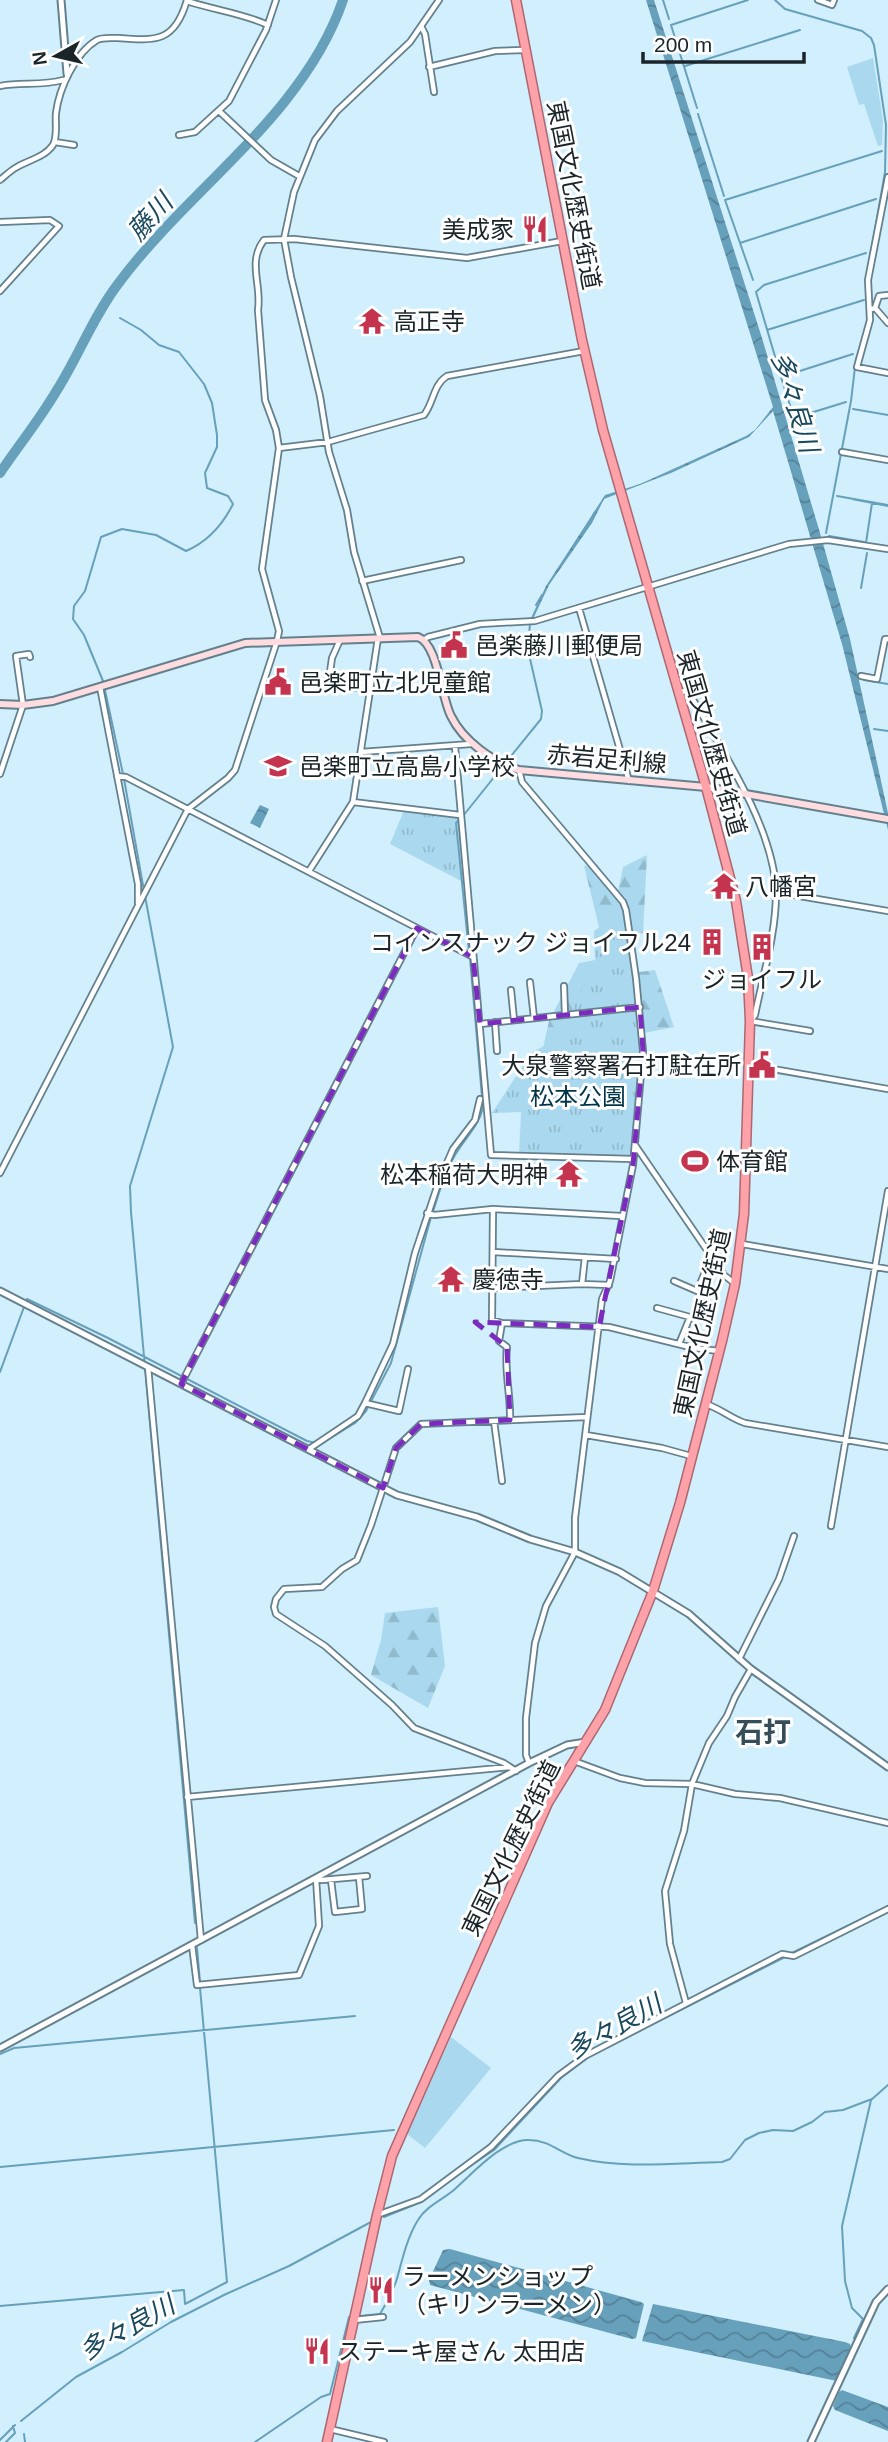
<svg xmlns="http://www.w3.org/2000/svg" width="888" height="2442" font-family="Helvetica,'Noto Sans JP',sans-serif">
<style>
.grass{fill:#aad9ef}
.forest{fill:url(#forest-firs)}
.park{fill:url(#park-tufts)}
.water{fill:url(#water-waves)}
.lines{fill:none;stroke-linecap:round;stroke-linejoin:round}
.stream{stroke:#67a0bb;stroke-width:2}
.river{stroke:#67a0bb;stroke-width:10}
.minor-casing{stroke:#65808d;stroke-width:8}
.tertiary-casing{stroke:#65808d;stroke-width:9}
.secondary-casing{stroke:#65808d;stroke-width:10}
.trunk-casing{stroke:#ae6770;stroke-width:11}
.minor{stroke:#fff;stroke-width:4.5}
.tertiary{stroke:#fff;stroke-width:5}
.secondary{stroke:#fedcdf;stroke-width:6}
.trunk{stroke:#fea2aa;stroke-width:8}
.marked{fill:none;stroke:#7b2cbf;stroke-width:5;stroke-dasharray:14 9;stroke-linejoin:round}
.labels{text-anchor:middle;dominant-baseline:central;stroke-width:6;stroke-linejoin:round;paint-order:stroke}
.street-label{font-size:24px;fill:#1a252a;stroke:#fff}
.poi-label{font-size:24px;fill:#1a252a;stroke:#fff;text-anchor:start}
.park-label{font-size:24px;fill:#003447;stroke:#fff}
.water-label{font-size:26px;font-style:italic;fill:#19495d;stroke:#fff}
.quarter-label{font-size:28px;font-weight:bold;fill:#344d59;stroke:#fff}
</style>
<defs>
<pattern id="forest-firs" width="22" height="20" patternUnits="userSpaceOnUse" patternTransform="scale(1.75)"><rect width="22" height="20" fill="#aad9ef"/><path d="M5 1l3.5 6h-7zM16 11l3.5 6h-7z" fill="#92bacd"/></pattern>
<pattern id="park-tufts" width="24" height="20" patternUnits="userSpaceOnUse" patternTransform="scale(1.75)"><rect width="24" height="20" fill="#aad9ef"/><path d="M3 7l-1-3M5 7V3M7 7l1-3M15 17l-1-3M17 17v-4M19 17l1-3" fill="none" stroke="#92bacd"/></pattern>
<pattern id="water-waves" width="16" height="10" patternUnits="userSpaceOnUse" patternTransform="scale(1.75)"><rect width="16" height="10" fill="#67a0bb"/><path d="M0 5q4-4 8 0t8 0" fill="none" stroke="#548298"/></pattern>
</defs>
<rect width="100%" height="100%" fill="#d1effd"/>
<path class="grass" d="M873 58 883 120 882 145 878 146 864 104 859 105 847 67Z
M451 2037 491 2068 425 2148 407 2134Z"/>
<path class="forest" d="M647 855 643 933 603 943 584 866 597 864 617 897 623 867Z
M595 960 607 1050 541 1057 549 1021 579 963Z
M655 970 674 1027 644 1033 623 974Z
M438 1607 445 1666 428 1708 371 1675 381 1640 385 1613Z"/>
<path class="park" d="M405 808 460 815 467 884 390 844Z
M626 910 643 1051 633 1158 519 1154 521 1112 492 1113 532 1052 556 1040 566 1025 595 960 594 931Z"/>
<path class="water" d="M646 0H654L762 338 820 533 850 639 888 813V830L842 644 773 411 749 437 671 473 604 499 592 523 549 585 533 619 530 620 546 586 605 495 640 484 746 436 755 430 773 407Z
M260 805 269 809 260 828 250 823Z
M450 2249 641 2302 644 2304 636 2338 632 2339 430 2285 429 2280 443 2250Z
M653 2304 845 2342 850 2344 851 2348 837 2381 642 2341Z
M842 2390 888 2407V2431L835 2410 833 2406 839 2392Z"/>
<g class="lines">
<path class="stream" d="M663 0 669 19
M775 0 785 9 862 31 871 38 874 45 886 125 885 172 868 270
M685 66 800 30
M697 108 671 25 748 0
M698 114 724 196
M740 243 876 199
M753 280 725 200 882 151
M120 318 141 330 159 345 179 352 204 384 212 403 217 435V447L205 473 207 488 228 496 233 504C223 524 207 542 186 551L156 535 122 529 101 537 85 591 74 606 73 619 84 635 103 681 123 774
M767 330 864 300
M779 370 756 292 764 285 866 253
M846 402 794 418 781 377 853 354
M853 409 888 415
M837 496 888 505
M852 499 888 506
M589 523 595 512
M826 533 851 401 856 359 860 348
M829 536 864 542
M866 543 872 503
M861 588 867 553
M536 605 542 595
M864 680 888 684
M874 729 888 731
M507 761 541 719 542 711 528 650 530 623
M124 779 144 891
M463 816 503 766
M459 820 456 823 469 952
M145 896 173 1047 130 1186 131 1212 195 1923
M433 1212C439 1192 445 1172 455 1155 465 1138 478 1127 483 1108L470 958
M26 1302 27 1299 108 1338 307 1441 321 1444 355 1423 366 1411 391 1363 431 1217
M0 1372 24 1307
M197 1948 200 1982
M792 1953 888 1906
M0 2054 14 2048 355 2016
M0 2167 394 2130
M454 2177 494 2150 561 2078 590 2056 787 1956
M384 2217 421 2202 435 2191
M0 2306 184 2290 185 2304 227 2282 200 1988
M360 2316 380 2314C387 2302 395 2288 398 2275 403 2256 408 2236 418 2220 426 2206 444 2199 455 2189 473 2173 503 2139 529 2140 550 2140 561 2154 578 2158 625 2169 675 2163 722 2162L730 2159 745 2140 759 2133 773 2130 793 2131 812 2122 825 2112 843 2110 872 2099
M854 2338 863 2319 852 2308 845 2281 842 2226 871 2100 888 2085
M21 2421 76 2377 122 2352 171 2322 226 2294 289 2266 371 2222
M24 2434 25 2442
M0 2440 15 2425
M6 2442 15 2433 13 2426
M255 2442 321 2397 330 2394 349 2317"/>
<path class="river" d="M0 473C19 445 40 419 57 390 79 355 93 317 118 284 188 189 304 115 343 0"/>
<defs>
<path id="minor" d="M818 0 832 5 834 0
M187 1C214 10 242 13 268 25
M421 26 425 34 434 92
M429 67 495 51 524 50
M0 86C21 82 42 86 63 80
M219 111 271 160 299 176
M179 135 195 132 229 101 266 30 276 0
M55 142 74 145
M888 177 868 280 870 320 857 367 888 373
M0 180C5 176 11 170 17 167 29 160 45 157 53 145 58 136 55 123 56 113 59 89 75 53 97 40 102 37 111 38 118 38 157 41 175 42 187 0
M0 222 50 220 59 226 0 291
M875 308 879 296 888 295
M871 309 875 308 888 323
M279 448 328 442 424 415C434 402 433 385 447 376L584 351
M842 452 888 460
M362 581 461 560
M579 608 629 781
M380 638 354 552 347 510 329 452 320 396 291 277 284 239 294 192 315 140 337 111 410 42 439 0
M425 639 428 637 480 624 535 621 789 544 828 540 888 549
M340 640 332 658 328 686 371 689
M861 676 877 679 885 639H888
M100 687 138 884V903
M679 693 685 691 691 696C722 750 775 830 776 893 776 934 763 975 755 1015L750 1021 810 1031
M455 746 491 1155 633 1159
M361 752 471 744
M519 770 522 782 623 902 626 910 636 978 643 1051 633 1165 610 1281 602 1299 575 1518V1552L546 1606 535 1643 526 1718V1755L529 1763
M0 774 23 705 16 656 29 654 30 657
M117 776 126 777 473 957
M353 802 460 815
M309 871 353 802 378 638
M776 892 888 911
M530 982 534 1018
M564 986 565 1015
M511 990 514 1020
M495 1022 497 1051
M480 1024 640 1007
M750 1065 888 1089
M635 1145 724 1275 734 1283
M0 1173 188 809 228 778 235 770 277 641 279 631 262 569 279 448 276 430 265 400 258 310C262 285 247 262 264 240L294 239 467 258 562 241
M493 1209 492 1320 502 1323 609 1327 694 1348 719 1351
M427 1213 434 1215 493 1209 621 1216
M742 1244 888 1269
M493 1252 616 1259
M674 1281 697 1291 708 1265 716 1264
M582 1284 609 1285
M493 1288 582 1284 585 1257
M657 1308 690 1317 679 1344
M502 1323 499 1341 507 1347C504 1371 511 1396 510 1420
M148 1367 201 1940
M181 1384 417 928
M365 1403 399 1411 408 1369
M706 1404C721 1409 732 1419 745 1423L888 1447
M494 1421 502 1481
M586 1435 662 1448 691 1456
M309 1449 358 1416 365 1403 393 1344 415 1253 439 1181 453 1149 475 1120 480 1099
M831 1526 888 1191
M739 1659 779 1579 794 1536
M574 1761 620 1778 645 1783 692 1784 735 1794 780 1798 888 1823
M516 1771 504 1763 414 1728 392 1705 325 1646 276 1614 274 1607 276 1599 284 1589 322 1587 342 1569 357 1560 371 1525 396 1448 421 1424 587 1417
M187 1797 510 1767
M331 1880 335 1912 362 1909 359 1877
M192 1945 197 1985 299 1975 319 1926 316 1878 322 1880 367 1876
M686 2003 670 1944 665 1891 684 1831 692 1784 709 1743 727 1716 735 1697 751 1669
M377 2215 421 2199 491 2147 558 2076 585 2056 782 1954 794 1956 888 1909
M354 2320 383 2317
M330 2429 384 2442"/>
<path id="tertiary" d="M61 0 67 74
M0 1291 397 1495 477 1517 530 1539 575 1552 620 1572 689 1614 751 1669 888 1767
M0 2048 529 1763 567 1745 586 1742
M811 2442 876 2302 888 2289"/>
<path id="secondary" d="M0 704 23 705 53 701 245 643 418 637C438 644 441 697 451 716 463 741 493 762 519 770L706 787 888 819"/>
<path id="trunk" d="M327 2442 377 2215 392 2156 548 1803 605 1710 653 1591 680 1503 722 1341 735 1284 744 1214 750 1021 748 978 736 901 706 787 603 430 582 340 516 0"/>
</defs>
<use href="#minor" class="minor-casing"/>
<use href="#tertiary" class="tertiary-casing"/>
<use href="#secondary" class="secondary-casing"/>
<use href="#trunk" class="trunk-casing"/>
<use href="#minor" class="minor"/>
<use href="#tertiary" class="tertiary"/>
<use href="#secondary" class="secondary"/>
<use href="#trunk" class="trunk"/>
</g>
<path class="marked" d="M417 928 473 957 480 1024 640 1007 643 1051 633 1165 599 1327 475 1322 507 1347 510 1420 421 1424 396 1448 383 1488 181 1384Z"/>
<defs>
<symbol id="restaurant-bare" viewBox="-9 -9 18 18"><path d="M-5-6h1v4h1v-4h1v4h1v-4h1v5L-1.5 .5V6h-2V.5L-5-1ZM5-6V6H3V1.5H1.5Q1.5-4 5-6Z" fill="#c4344e" stroke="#fff" stroke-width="2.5" paint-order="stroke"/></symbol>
<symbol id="temple-bare" viewBox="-9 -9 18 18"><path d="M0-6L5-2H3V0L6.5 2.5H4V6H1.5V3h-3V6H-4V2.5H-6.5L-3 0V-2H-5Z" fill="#c4344e" stroke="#fff" stroke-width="2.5" paint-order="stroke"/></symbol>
<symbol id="civic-bare" viewBox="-9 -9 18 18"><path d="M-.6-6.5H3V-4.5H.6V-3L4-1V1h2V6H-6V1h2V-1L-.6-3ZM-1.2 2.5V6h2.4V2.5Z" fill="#c4344e" stroke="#fff" stroke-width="2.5" paint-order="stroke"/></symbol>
<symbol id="school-bare" viewBox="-9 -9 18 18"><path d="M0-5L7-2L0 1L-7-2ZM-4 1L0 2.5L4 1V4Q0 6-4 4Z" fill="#c4344e" stroke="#fff" stroke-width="2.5" paint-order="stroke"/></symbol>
<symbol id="building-bare" viewBox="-9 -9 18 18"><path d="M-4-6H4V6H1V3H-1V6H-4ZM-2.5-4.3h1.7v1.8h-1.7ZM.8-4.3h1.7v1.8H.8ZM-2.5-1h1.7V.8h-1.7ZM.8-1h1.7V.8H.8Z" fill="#c4344e" stroke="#fff" stroke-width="2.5" paint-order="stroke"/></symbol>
<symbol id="stadium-bare" viewBox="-9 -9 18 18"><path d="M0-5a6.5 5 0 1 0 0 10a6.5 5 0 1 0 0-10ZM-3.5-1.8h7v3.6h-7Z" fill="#c4344e" stroke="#fff" stroke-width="2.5" paint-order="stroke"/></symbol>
</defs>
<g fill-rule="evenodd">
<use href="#restaurant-bare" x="516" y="210" width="38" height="38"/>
<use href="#temple-bare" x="353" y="302" width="38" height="38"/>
<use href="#civic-bare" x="435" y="626" width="38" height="38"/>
<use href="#civic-bare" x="259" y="663" width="38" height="38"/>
<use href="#school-bare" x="259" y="747" width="38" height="38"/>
<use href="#temple-bare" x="705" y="867" width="38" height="38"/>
<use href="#building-bare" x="693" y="923" width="38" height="38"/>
<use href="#building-bare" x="743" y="928" width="38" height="38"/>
<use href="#civic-bare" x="743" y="1046" width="38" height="38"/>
<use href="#stadium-bare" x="676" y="1142" width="38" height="38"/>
<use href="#temple-bare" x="550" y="1155" width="38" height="38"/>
<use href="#temple-bare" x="432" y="1260" width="38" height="38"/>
<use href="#restaurant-bare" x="362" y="2271" width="38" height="38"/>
<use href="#restaurant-bare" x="298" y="2332" width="38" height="38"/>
</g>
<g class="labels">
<g class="street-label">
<text transform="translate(574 195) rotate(79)">東国文化歴史街道</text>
<text transform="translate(712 743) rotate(74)">東国文化歴史街道</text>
<text transform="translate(607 759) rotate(5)">赤岩足利線</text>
<text transform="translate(702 1323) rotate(-78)">東国文化歴史街道</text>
<text transform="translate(511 1848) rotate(-64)">東国文化歴史街道</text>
</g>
<g class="poi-label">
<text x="514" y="229" text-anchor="end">美成家</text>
<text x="393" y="321">高正寺</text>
<text x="475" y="645">邑楽藤川郵便局</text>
<text x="299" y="682">邑楽町立北児童館</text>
<text x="299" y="766">邑楽町立高島小学校</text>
<text x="745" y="886">八幡宮</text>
<text x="691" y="942" text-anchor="end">コインスナック ジョイフル24</text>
<text x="762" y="979" text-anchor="middle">ジョイフル</text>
<text x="741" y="1065" text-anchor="end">大泉警察署石打駐在所</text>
<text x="716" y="1161">体育館</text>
<text x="548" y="1174" text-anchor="end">松本稲荷大明神</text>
<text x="472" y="1279">慶徳寺</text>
<text x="402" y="2276">ラーメンショップ<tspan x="402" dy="28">（キリンラーメン）</tspan></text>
<text x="338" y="2351">ステーキ屋さん 太田店</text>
</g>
<g class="park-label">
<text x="578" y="1096">松本公園</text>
</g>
<g class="water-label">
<text transform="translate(150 217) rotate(-48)">藤川</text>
<text transform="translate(795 402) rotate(73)">多々良川</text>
<text transform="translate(614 2027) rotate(-29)">多々良川</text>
<text transform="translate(127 2328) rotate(-29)">多々良川</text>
</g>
<g class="quarter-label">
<text x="763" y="1732">石打</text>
</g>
</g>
<g transform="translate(56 56) rotate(262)" stroke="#ffffff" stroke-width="5" paint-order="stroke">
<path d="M0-5L12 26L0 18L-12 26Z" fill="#1a252a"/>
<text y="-10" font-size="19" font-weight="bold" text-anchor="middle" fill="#1a252a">N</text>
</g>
<path d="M643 52v10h161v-10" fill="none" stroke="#1a252a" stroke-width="3.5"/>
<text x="654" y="52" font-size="21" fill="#1a252a" stroke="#ffffff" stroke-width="5" paint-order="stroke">200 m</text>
</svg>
